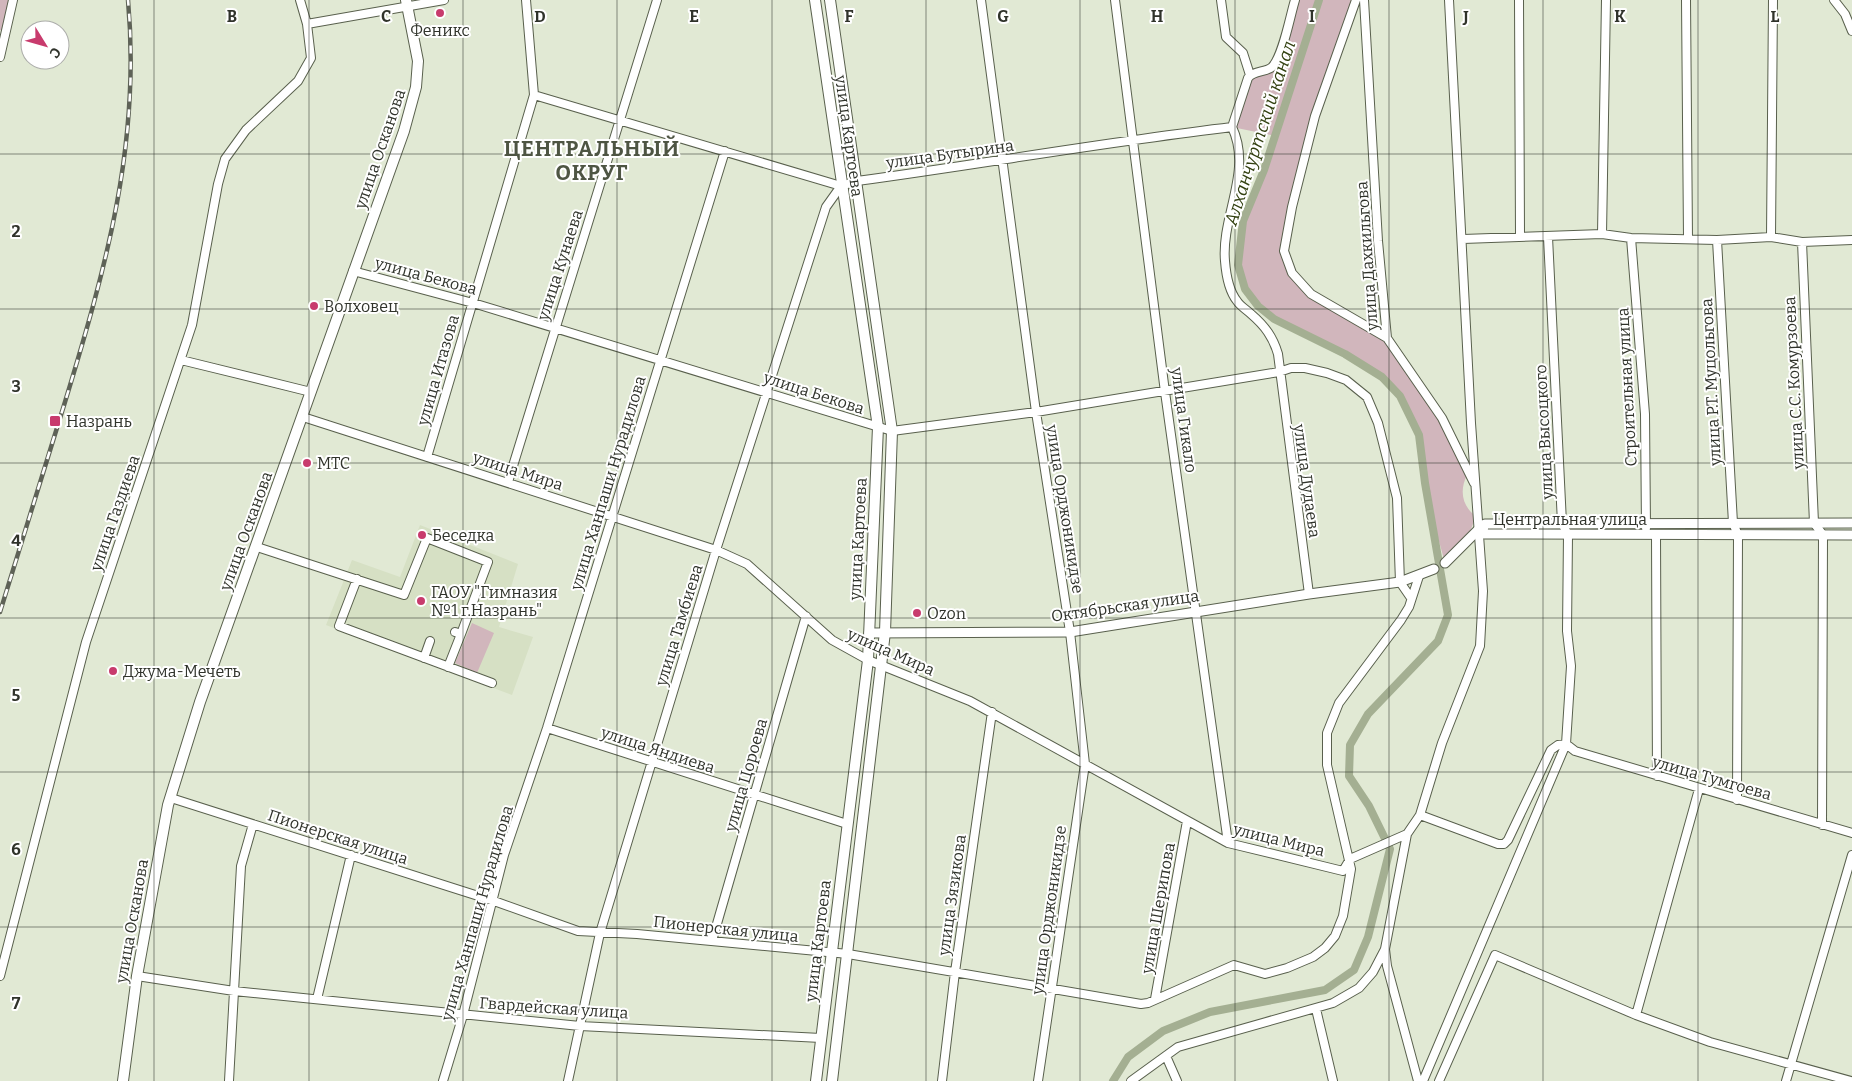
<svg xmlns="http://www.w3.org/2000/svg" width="1852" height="1081" font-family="Bitter,serif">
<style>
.built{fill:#d6e0c4}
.green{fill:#d1b6bc}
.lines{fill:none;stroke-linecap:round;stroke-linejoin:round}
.canal{stroke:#a4af92;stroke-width:8}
.minor-casing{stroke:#59604d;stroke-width:10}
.tertiary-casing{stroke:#59604d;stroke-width:11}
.secondary-casing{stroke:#59604d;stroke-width:12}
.minor{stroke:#fff;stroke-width:8}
.tertiary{stroke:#fff;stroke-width:9}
.secondary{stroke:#fff;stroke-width:10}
.rail-casing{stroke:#5e6257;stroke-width:4.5}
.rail{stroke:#fff;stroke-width:2.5;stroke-dasharray:8;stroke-linecap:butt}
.grid{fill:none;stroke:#30332b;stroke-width:1;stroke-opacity:0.55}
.poi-dot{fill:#c83b6d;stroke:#fff;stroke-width:2}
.labels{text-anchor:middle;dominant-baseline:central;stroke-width:4;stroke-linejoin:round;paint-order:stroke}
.poi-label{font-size:16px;fill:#30332b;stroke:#fff;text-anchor:start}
.street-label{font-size:16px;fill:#30332b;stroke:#fff}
.water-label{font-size:18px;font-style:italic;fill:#334111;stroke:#fff}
.district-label{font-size:21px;font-weight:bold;letter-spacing:1px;fill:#4e5543;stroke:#fff}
.grid-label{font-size:16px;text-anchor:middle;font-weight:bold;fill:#30332b;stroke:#fff;stroke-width:4;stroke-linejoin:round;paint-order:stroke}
</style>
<rect width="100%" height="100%" fill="#e1e9d4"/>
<path class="built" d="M420 525 518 564 499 627 533 637 512 695 326 625 352 560 400 577Z"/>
<path class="green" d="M0 0H9L4 31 0 30Z
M1295 0H1356L1315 116 1284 251 1292 273 1311 294 1387 338 1442 418 1467 475C1460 489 1461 504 1474 515 1475 534 1456 546 1444 559 1437 534 1429 508 1425 482 1419 450 1419 425 1400 396 1386 375 1358 361 1336 350 1311 337 1277 327 1257 306 1214 259 1259 186 1276 136L1232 127 1248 78 1274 64Z
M472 623 494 633 477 673 455 663Z"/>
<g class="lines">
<path class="canal" d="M1113 1081 1128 1057 1163 1031 1210 1012 1325 990 1354 970 1368 937 1390 849 1369 806 1349 776 1350 745 1368 714 1438 641 1448 615 1425 483 1419 435 1400 396 1382 377 1345 354 1274 319 1258 306 1245 289 1238 265 1243 221 1264 170 1319 0"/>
<defs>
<path id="minor" d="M981 0 1036 412 1070 632 1085 764 1038 1081
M1115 0 1165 392 1228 843
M1221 0 1226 37 1243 53 1250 75
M1295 0C1290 16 1283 56 1272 67 1265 73 1254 70 1248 78L1232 127C1253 171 1221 216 1225 261 1226 274 1229 291 1237 301 1240 306 1247 310 1251 314 1265 326 1273 337 1278 354L1309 594
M1356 0 1315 116 1292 207 1284 251 1292 273 1311 294 1387 338
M1364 0 1378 241 1387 338 1442 418 1474 483
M1519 0 1520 236
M1686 0 1688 238
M1834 0 1845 14 1852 31
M307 24 444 0
M0 57 13 0
M534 95 841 186 857 181C982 164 1106 142 1232 127
M1602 234 1606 0
M1771 237 1773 0
M1631 238 1645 414 1646 528
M1463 239 1602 234 1631 238 1717 240 1771 237 1802 242 1852 240
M1717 240 1733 523 1738 535 1737 800
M1802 242 1814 523 1823 535 1822 825
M353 271 473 303 892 431 1036 412 1279 372 1291 368H1305L1327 373 1346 380 1367 397 1378 423 1397 498 1400 582 1411 598
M181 360 311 392
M303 417 716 550 747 564 832 640 868 660 970 701 1228 843 1343 871 1350 859 1407 834
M427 457 534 95 526 0
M508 482 657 0
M1656 535 1657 776
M257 547 404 595 427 538 488 562 461 634
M357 579 339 626 492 683
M424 658 430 641
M448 667 461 634 455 632
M547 728 847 824
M1566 744 1575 751 1852 833
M171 798 494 901 578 931 637 934 848 954 1141 1004 1148 1003 1234 965 1265 974 1287 968 1313 957 1325 948 1335 936 1343 916 1351 869 1327 765V733L1339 703 1401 620 1409 607 1419 576
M1420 815 1498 844H1504L1508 840 1551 750 1558 745 1566 744
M712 941 806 616
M1385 949 1387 966 1418 1081
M0 976 86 642 192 325 218 184 225 159 246 130 298 81 311 58 307 24 300 0
M137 976 234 991 580 1026 821 1038
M317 999 351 855
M1155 999 1187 821
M1316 1009 1333 1081
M1636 1015 1699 789
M1166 1056 1177 1081
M229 1081 241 866 253 824
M443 1081 463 1015 504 855 547 728 725 151
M568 1081 600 933 716 550 826 207 841 186
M942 1081 955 972 992 712
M1131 1081 1178 1047 1333 1003 1359 988 1373 972 1385 949 1407 834 1420 815 1442 743 1480 646 1483 591 1471 423 1449 0
M1423 1081 1566 744 1571 666 1567 631 1568 535 1562 523 1548 237
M1439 1081 1495 955 1636 1015 1710 1042 1851 1081
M1786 1081 1852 855"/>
<path id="tertiary" d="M1483 529 1485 534 1852 535
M1483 529 1485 524 1852 523
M1445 563 1479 529H1483
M869 633 1070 632 1309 594 1400 582 1434 569"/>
<path id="secondary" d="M815 0 878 427 868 660 816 1081
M830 0 892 431 885 632 832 1081
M123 1081 137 976 168 805 200 702 404 131 416 87 418 61 406 0"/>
</defs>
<use href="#minor" class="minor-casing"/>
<use href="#tertiary" class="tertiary-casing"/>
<use href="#secondary" class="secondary-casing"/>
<use href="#minor" class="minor"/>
<use href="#tertiary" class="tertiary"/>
<use href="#secondary" class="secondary"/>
<defs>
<path id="rail" d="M0 612C22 542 43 472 65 402 106 267 141 143 128 0"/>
</defs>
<use href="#rail" class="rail-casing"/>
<use href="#rail" class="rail"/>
</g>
<path class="grid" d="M154 0V1081M309 0V1081M463 0V1081M617 0V1081M772 0V1081M926 0V1081M1080 0V1081M1235 0V1081M1389 0V1081M1543 0V1081M1698 0V1081M0 154H1852M0 309H1852M0 463H1852M0 618H1852M0 772H1852M0 927H1852"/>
<g class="poi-dot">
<circle cx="440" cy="13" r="5"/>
<circle cx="314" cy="306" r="5"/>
<rect x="49" y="415" width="12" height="12" rx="2.5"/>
<circle cx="307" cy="463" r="5"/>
<circle cx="422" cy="535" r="5"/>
<circle cx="421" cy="601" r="5"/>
<circle cx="917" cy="613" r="5"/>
<circle cx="113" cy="671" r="5"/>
</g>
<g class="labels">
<g class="poi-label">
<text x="440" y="30" text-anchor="middle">Феникс</text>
<text x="324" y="306">Волховец</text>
<text x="66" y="421">Назрань</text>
<text x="317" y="463">МТС</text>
<text x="432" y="535">Беседка</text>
<text x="431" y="592">ГАОУ "Гимназия<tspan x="431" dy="18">№1 г.Назрань"</tspan></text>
<text x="927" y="613">Ozon</text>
<text x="123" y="671">Джума-Мечеть</text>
</g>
<g class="street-label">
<text transform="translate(849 136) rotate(82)">улица Картоева</text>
<text transform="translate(380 149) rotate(-71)">улица Осканова</text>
<text transform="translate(950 154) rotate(-8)">улица Бутырина</text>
<text transform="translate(1367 256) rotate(-94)">улица Дахкильгова</text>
<text transform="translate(560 265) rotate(-72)">улица Кунаева</text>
<text transform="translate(426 276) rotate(15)">улица Бекова</text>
<text transform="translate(438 370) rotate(-74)">улица Итазова</text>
<text transform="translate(1711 382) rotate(-93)">улица Р.Т. Муцольгова</text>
<text transform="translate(1794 383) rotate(-93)">улица С.С. Комурзоева</text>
<text transform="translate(1627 387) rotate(-93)">Строительная улица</text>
<text transform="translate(814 393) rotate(18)">улица Бекова</text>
<text transform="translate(1184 420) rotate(82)">улица Гикало</text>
<text transform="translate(1544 432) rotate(-93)">улица Высоцкого</text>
<text transform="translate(518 471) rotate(18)">улица Мира</text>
<text transform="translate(1307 481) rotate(82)">улица Дудаева</text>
<text transform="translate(608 483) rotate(-73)">улица Ханпаши Нурадилова</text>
<text transform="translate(1065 509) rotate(81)">улица Орджоникидзе</text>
<text transform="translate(115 513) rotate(-71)">улица Газдиева</text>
<text x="1570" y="519">Центральная улица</text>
<text transform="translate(246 531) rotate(-70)">улица Осканова</text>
<text transform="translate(858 539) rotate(-87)">улица Картоева</text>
<text transform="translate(1125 606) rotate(-8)">Октябрьская улица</text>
<text transform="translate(679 625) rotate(-73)">улица Тамбиева</text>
<text transform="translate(891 652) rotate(24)">улица Мира</text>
<text transform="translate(658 750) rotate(18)">улица Яндиева</text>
<text transform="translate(746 775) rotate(-74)">улица Цороева</text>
<text transform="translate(1712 778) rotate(16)">улица Тумгоева</text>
<text transform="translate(338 837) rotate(18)">Пионерская улица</text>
<text transform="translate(1279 840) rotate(14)">улица Мира</text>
<text transform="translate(952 895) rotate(-82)">улица Зязикова</text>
<text transform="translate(1158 908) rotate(-80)">улица Шерипова</text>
<text transform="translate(1049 910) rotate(-82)">улица Орджоникидзе</text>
<text transform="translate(477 913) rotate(-74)">улица Ханпаши Нурадилова</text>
<text transform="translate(132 921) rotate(-80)">улица Осканова</text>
<text transform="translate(726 929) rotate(6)">Пионерская улица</text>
<text transform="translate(818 941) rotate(-83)">улица Картоева</text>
<text transform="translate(554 1008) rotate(4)">Гвардейская улица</text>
</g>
<g class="water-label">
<text transform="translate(1260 133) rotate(-72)">Алханчуртский канал</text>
</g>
<g class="district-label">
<text x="592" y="149">ЦЕНТРАЛЬНЫЙ<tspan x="592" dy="24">ОКРУГ</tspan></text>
</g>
</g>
<g class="grid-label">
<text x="232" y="22">B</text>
<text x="386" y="22">C</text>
<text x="540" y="22">D</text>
<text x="694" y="22">E</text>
<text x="849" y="22">F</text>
<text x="1003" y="22">G</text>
<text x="1157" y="22">H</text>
<text x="1312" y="22">I</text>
<text x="1466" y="22">J</text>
<text x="1620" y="22">K</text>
<text x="1775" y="22">L</text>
<text x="16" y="237">2</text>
<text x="16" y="392">3</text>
<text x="16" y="546">4</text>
<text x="16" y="701">5</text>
<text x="16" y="855">6</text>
<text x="16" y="1009">7</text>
</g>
<g transform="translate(45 45) rotate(127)"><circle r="24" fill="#ffffff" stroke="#acadaa"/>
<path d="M0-4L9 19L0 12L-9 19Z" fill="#c83b6d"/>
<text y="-8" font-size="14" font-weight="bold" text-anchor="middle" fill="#30332b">С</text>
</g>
</svg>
